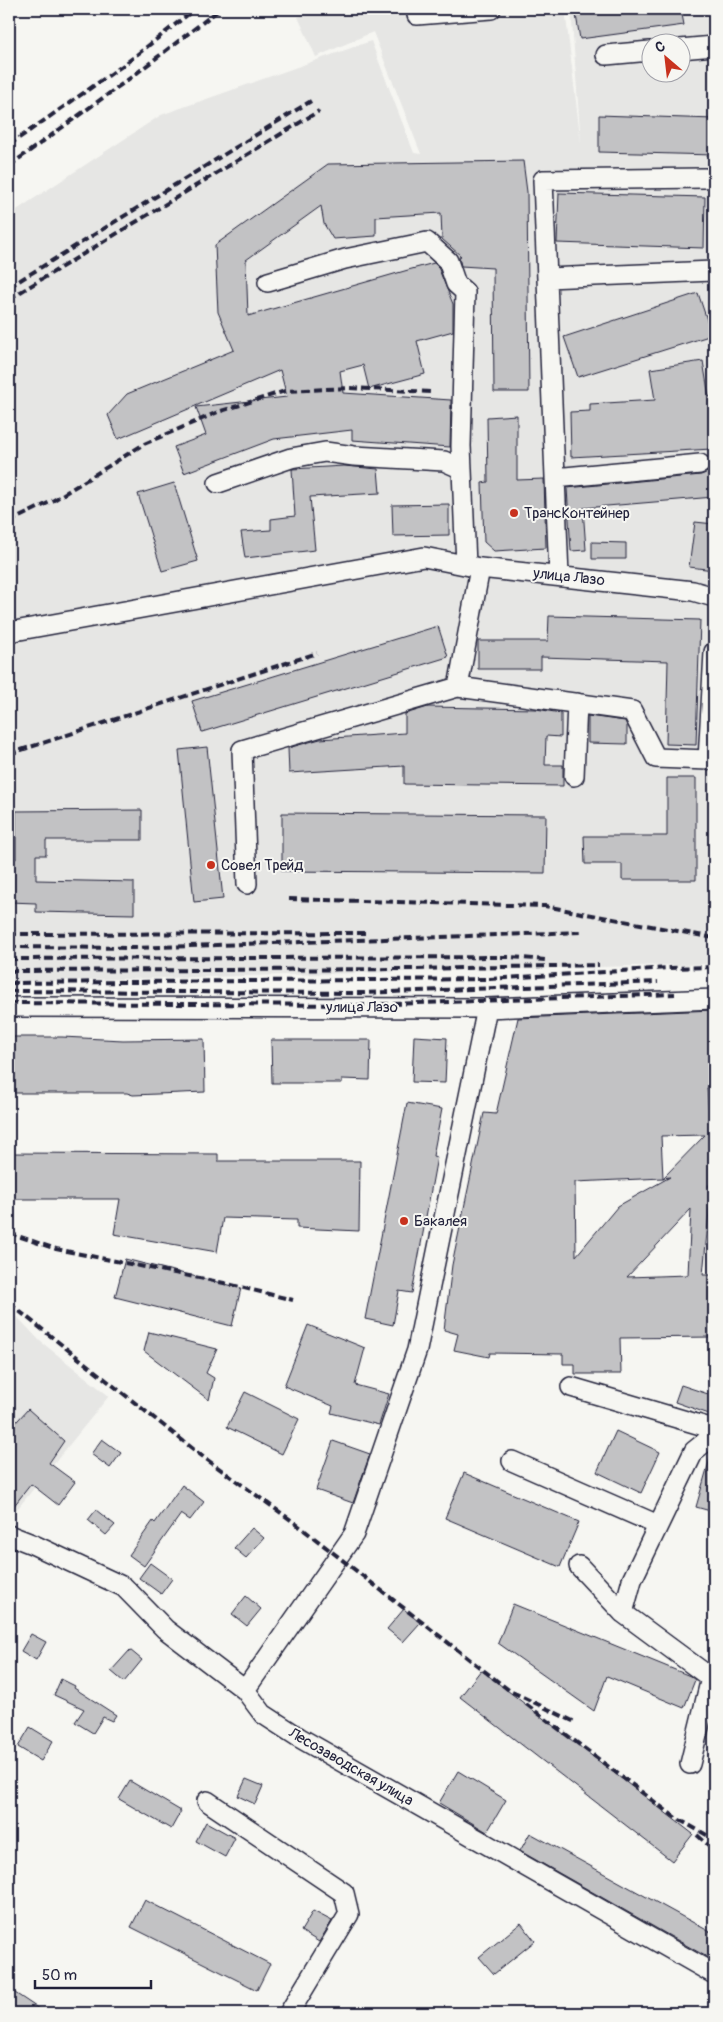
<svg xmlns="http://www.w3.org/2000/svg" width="723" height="2022" font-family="Pangolin,sans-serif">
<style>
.built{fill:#e6e6e4;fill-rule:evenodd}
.building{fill:#c2c2c4;stroke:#22223b;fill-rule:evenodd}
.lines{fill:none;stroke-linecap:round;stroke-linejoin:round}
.minor-casing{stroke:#22223b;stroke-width:22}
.minor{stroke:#f6f6f2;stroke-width:19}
.rail{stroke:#22223b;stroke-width:4;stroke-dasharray:8 4;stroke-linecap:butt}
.poi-dot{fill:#c8321e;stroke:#f6f6f2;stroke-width:2}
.labels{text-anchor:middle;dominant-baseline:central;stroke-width:4;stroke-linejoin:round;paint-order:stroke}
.poi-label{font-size:15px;fill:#22223b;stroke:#f6f6f2;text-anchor:start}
.street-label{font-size:15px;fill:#22223b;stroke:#f6f6f2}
</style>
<rect width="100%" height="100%" fill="#f6f6f2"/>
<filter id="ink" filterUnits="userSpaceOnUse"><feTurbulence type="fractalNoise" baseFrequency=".02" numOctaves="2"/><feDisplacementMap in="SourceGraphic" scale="10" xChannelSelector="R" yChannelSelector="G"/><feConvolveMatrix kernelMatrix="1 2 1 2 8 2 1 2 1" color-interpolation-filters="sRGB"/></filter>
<g filter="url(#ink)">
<path class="built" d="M321 9H565L581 144 571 9H650L714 13V964L9 982V215L161 115 371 41 414 153 421 154 373 32 316 57 298 17ZM650 42H680V72H650Z
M9 1308 40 1341 109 1396 9 1519Z"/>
<path class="building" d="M575 9H681L684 25 580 39Z
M599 115 714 119V155L599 152Z
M523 161 527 192 529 392H494L493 268 461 266 459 257 461 256 442 239 441 213 376 217V236L333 239 324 224 321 206 246 260 248 316 408 270 434 263 438 267 453 304V331L417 341 425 374 369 389 363 365 340 371 343 393 451 400 450 447 352 440V430L274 439 184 473 174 447 206 435 196 407 287 397 280 370 118 439 108 415 127 394 234 350 218 312 215 245 328 164Z
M559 193 705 197 704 248 557 243Z
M698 293 712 335 578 377 564 337Z
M703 361 709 397 712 396V449L571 457 570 412 590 411V404L655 400 650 369Z
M517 415V480L544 479 546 548 494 551 484 542 482 483 488 482 487 417Z
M344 466 378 469 380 493 310 497 315 550 245 558 241 532 271 530V519L295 516 292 469Z
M707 472H714V497L583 508 586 550 571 551 567 488 701 475Z
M174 483 198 561 162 571 138 494Z
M449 504V535L393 536 392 505Z
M695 522 714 524V570L689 567Z
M592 542 626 543V559H592Z
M549 616 700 620 696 745 666 744 668 661 541 657V669H478V641H548Z
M438 626 448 657 202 732 192 701Z
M428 707 536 709 561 713V737L546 736 545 765H563V786L404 784V766L289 773 288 748 320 739 405 733V714Z
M588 716 625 721 627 726V744L588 743Z
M207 747 223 899 194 902 179 750Z
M667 778H696V880H622V864H585L584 836H667Z
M142 810V840H46V855H36V880L134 882V914L36 912V903L9 902V859H16V811Z
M282 813 546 815 545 873 282 871Z
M714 1010V1087L707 1088 710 1130 714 1126V1152L710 1157 714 1162V1174L713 1180 708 1186 711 1190 703 1275H714V1337L620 1338 621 1374H575V1364H563V1354L490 1353 489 1357 454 1350 458 1334 444 1330 452 1265 484 1113 496 1114 518 1018ZM705 1135 663 1178 670 1177 618 1206 576 1256 575 1182 663 1178 661 1136ZM691 1209 688 1275 627 1277Z
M414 1036 447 1038 445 1083 412 1082Z
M9 1037H62L123 1040 204 1039 205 1092 133 1095 127 1093H9Z
M271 1040H371L370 1080 342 1079V1083H272Z
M407 1103 442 1109 433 1156 437 1157 412 1293 399 1291 393 1325 365 1319Z
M9 1153 218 1154V1161H360L359 1231 297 1228V1220L223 1218 217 1252 114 1234 120 1199H9Z
M125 1259 241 1288 232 1326 115 1297Z
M308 1325 365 1348 355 1385 389 1394 379 1425 331 1413 333 1406 284 1386Z
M149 1332 217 1349 206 1373 214 1378 209 1400 144 1351Z
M681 1385 714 1396 709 1414 675 1402Z
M245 1392 299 1419 282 1454 227 1427Z
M28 1409 64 1441 49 1463 75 1482 58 1505 31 1484 9 1512V1430Z
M616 1431 660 1452 641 1493 597 1472Z
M102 1439 121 1453 110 1468 91 1454Z
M333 1441 370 1454 353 1503 316 1490Z
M711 1455 714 1456V1512L696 1507Z
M464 1473 579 1522 560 1567 445 1518Z
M182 1485 204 1502 190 1520 181 1514 144 1566 129 1555 153 1521 155 1523Z
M96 1510 115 1525 106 1535 88 1520Z
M252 1528 264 1538 246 1558 234 1548Z
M150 1563 172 1579 161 1594 139 1578Z
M246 1596 261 1609 247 1626 232 1614Z
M513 1604 690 1676 695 1680 684 1708 607 1676 594 1711 498 1643Z
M404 1609 420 1623 403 1642 387 1629Z
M31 1634 46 1642 36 1660 21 1651Z
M130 1650 142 1660 124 1682 111 1671Z
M481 1670 693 1834 672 1861 460 1697Z
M61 1679 75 1686 74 1688 116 1715 112 1721 103 1717 93 1733 75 1722 84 1709 54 1695Z
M30 1727 53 1741 41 1761 18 1747Z
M458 1771 506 1800 487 1832 439 1803Z
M246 1779 263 1786 255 1804 238 1796Z
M130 1781 181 1811 171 1829 119 1799Z
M206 1822 235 1838 225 1857 196 1841Z
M530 1833 714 1934V1961L520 1851Z
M145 1900 270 1964 257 1990 131 1927Z
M313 1911 332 1921 319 1942 301 1931Z
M521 1923 535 1941 494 1974 479 1957Z
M9 1989 45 2013H9Z"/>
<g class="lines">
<defs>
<path id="minor" d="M417 15 491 9
M680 49 714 46
M606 55 650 51
M547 278 713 271
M268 282 345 259 427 242 448 261 456 284 465 292 461 446 466 565
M555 478 700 464
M218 483 291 458 325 452 354 456 444 461 462 469
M480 568 458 687 632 711 656 758 708 760 714 652
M559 576 543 180 705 178
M9 632 424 557 480 568 693 591 714 597
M574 776 577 703
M247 884 242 750 458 687
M9 1007 487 1008 714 999
M571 1387 714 1429
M512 1461 658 1525
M9 1535 32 1544 124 1587 165 1629 245 1690 263 1714 300 1738 714 1974
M579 1566 623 1613
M245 1690 354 1534 417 1350 487 1008
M690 1764 711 1678 623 1613 632 1580 694 1451 714 1435
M207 1801 344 1893 349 1914 289 2013"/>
</defs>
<use href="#minor" class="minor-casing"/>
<use href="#minor" class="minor"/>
<path class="rail" d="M9 145 125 64 195 9
M9 166 133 76 220 9
M9 287 311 101
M9 299 319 111
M9 522 54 500 144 444 218 412 285 391 350 388 431 392
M9 754 317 653
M289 899 545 906 714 938
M9 934 369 933
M9 947 133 948 581 932
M9 959 511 957 546 960
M9 971 413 969 599 965
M9 983 490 979 669 968 714 967
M9 991 363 993 658 982
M9 1003 363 1005 675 994
M9 1233 56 1249 224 1283 293 1300
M9 1303 202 1456 295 1523 510 1691 577 1723
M526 1704 676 1818 714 1839
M697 1835 714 1850"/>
</g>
</g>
<g class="poi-dot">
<circle cx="514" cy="513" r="5"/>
<circle cx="211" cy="865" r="5"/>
<circle cx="404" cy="1221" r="5"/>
</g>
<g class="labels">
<g class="poi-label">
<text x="524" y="513">ТрансКонтейнер</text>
<text x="221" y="865">Совел Трейд</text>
<text x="414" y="1221">Бакалея</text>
</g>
<g class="street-label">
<text transform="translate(569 577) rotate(6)">улица Лазо</text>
<text x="362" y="1007">улица Лазо</text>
<text transform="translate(351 1767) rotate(30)">Лесозаводская улица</text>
</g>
</g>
<rect width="723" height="2022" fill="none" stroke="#f6f6f2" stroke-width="30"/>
<rect x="15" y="15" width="693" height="1992" fill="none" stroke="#22223b" stroke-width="2" filter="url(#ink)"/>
<g transform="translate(666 58) rotate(332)"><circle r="24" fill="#f6f6f2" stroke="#a1a1a9"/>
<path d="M0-4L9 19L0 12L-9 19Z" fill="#c8321e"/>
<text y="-8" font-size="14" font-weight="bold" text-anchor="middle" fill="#22223b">С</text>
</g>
<path d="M35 1980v8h116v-8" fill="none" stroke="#22223b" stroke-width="2.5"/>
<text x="42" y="1980" font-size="15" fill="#22223b" stroke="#f6f6f2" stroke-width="4" paint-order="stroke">50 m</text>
</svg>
